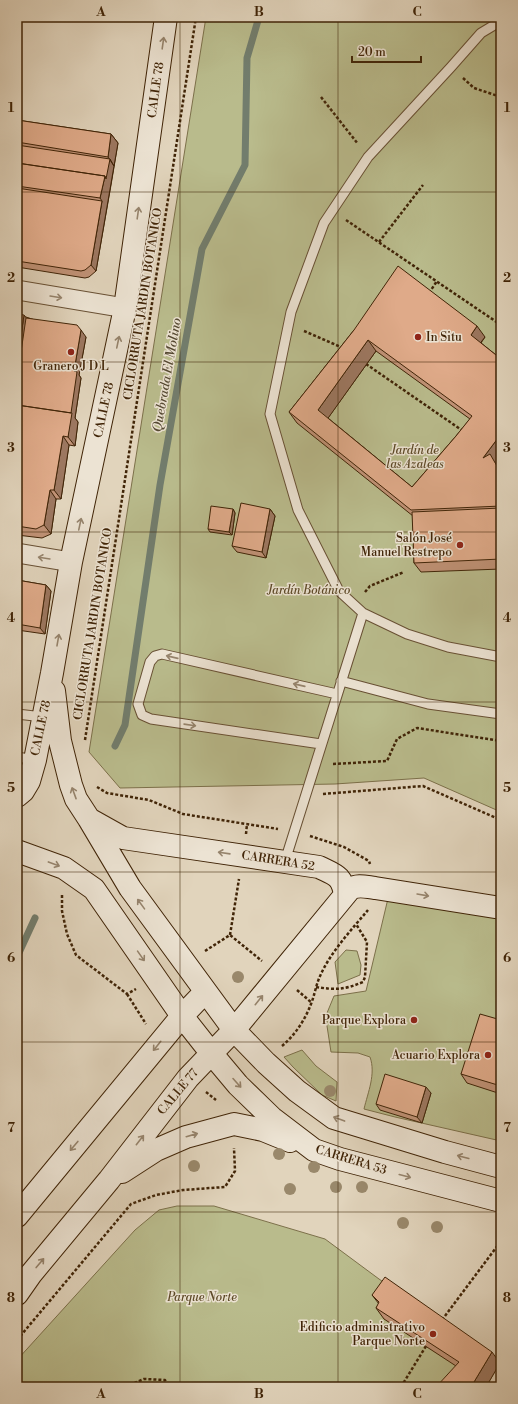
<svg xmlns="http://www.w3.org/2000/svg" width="518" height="1404" font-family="'Libre Bodoni',serif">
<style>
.green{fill:#b9bb8c;stroke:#7c704a}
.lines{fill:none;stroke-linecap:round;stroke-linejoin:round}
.stream{stroke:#727d6d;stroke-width:7}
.lane-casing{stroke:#685034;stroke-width:11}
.street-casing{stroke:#685034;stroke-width:21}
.secondary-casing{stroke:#402407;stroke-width:24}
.path{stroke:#402407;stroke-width:2.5;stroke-dasharray:3 2;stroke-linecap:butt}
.lane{stroke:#ece3d3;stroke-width:9}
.street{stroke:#ece3d3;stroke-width:19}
.secondary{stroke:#ece3d3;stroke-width:22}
.tree{fill:#99886b}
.wall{fill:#c09276;stroke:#402407;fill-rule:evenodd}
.shaded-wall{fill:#9c7760;stroke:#402407}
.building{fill:#dfaa89;stroke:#402407;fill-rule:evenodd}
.oneway{stroke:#96846d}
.grid{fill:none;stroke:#402407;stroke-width:1;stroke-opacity:0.55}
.poi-dot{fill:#8f2418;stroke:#ece3d3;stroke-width:1.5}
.labels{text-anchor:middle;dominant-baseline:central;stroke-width:3;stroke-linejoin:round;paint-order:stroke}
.street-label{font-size:12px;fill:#402407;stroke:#ece3d3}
.poi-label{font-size:12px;fill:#402407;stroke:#ece3d3;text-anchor:end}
.park-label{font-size:12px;font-style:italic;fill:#5e4a28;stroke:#ece3d3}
.water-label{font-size:13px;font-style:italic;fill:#554932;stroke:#ece3d3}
.neatline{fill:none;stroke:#402407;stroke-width:1.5}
.grid-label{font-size:13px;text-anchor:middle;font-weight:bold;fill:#402407}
</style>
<rect width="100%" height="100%" fill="#e1d4bc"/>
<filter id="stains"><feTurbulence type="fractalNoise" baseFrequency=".005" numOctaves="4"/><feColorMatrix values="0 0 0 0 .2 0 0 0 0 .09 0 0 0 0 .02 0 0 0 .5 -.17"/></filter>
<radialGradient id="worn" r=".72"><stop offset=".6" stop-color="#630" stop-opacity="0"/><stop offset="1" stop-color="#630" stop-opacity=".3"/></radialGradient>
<path class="green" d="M206 17H501V812L424 778 335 784 120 788 89 752Z
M390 890 501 907V1141L395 1117 364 1109C368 1092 376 1074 370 1057L358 1053 331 1052 327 1026V1013L334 996 366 991Z
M346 950 357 951 361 965 360 975 338 984 335 962Z
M302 1050 316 1066 337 1082 336 1101 322 1095 293 1067 284 1057Z
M177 1206H214L325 1239 379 1279 500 1363 486 1387H17V1360L135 1230 159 1210Z"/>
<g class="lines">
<path class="stream" d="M115 746 125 725 160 485 202 249 245 165 247 58 259 17
M17 957 35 918"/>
<defs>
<path id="lane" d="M501 21 481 33 451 67 368 157 324 223 291 312 270 414 298 510 339 591 363 613 407 634 448 647 501 657
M341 681 428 704 501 714
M17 714 43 717
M321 744 151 719 142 715 138 704 150 662 155 656 162 654 337 694
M17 757 35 760
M285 861 363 613"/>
<path id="street" d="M17 290 125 308
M17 553 71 562"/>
<path id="secondary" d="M54 691 60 741 71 785 76 799 89 819 123 838 319 867C335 875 342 875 345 895
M17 796 23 791 29 781 35 760 52 673 71 562 125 308 166 17
M89 819 130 888 234 1030 266 1063 297 1091 334 1118 445 1152 501 1167
M17 851 64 868 94 889 182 1016 212 1054 238 1085 272 1118 314 1150 340 1159 501 1201
M122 1172 156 1150 186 1137 234 1124 263 1130 290 1141
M17 1216 182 1016 205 992
M17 1294 31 1274 109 1180 188 1078 234 1030 350 889C358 884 366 887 375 888L501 908"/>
</defs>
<use href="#lane" class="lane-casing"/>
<use href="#street" class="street-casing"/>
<use href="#secondary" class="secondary-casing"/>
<path class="path" d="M463 78 474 88 501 97
M321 97 358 144
M346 220 501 325
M379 242 423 185
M429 293 437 281
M304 331 343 348
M366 364 463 431
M365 592 370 586 404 572
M85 740 196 17
M333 764 387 761 397 739 417 728 501 741
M97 787 107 793 149 800 183 814 278 829
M323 794 423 786 501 820
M246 834 247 824
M310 836 344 847 369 861 370 864
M62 895V911L67 934 76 955 127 994 136 989
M230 935 239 879
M205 951 230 935 262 961
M316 987C335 990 344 990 363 982L365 977 367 942 356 924
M297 990 312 1003
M127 994 146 1024
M282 1046C295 1035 305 1020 311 1004 315 994 316 984 321 974 331 952 352 929 368 910
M206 1092 216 1100
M442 1320 501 1241
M17 1340 131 1204 156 1195 183 1190 225 1187 235 1171 234 1148
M125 1387 144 1379 165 1380 169 1387
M401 1387 426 1346"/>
<use href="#lane" class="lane"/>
<use href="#street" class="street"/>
<use href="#secondary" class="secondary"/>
</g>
<g class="tree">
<circle cx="238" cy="977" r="6"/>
<circle cx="330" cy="1091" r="6"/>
<circle cx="279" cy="1154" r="6"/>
<circle cx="194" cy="1166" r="6"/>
<circle cx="314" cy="1167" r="6"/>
<circle cx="336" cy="1187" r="6"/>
<circle cx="362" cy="1187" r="6"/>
<circle cx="290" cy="1189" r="6"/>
<circle cx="403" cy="1223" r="6"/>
<circle cx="437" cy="1227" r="6"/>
</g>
<path class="wall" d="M17 120 111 134 118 143 111 185 96 271 89 277 85 278 17 267Z
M17 314 86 337 79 375 81 378 75 418 78 422 75 446 69 445 61 499H56L51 534 42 538 17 535Z
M354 330 485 337 481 343 501 359V455L496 462 501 471V569L421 572 414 563 413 516 297 423 289 412ZM376 351 470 419 456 436 412 487 328 418Z
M233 509 235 513 232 535 210 532 208 529Z
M270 509 275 516 266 558 237 552 232 546Z
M17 580 46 585 51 591 45 634 17 630Z
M501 1020V1094L467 1083 461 1074Z
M431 1093 422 1123 380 1110 376 1104Z
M372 1295 500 1363 456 1366 384 1319 376 1308 379 1304Z"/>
<path class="shaded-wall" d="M111 134 118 143 114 166 108 157Z
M110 159 114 166 96 271 91 265 102 201 100 198 105 176Z
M24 315 31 324 17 387V364Z
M477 326 485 337 478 346 471 335Z
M81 330 86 337 79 375 81 378 75 418 78 422 75 446 68 437 74 371Z
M368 340 376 351 326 421 318 410Z
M501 434V455L496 462 501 471V473L483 458Z
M63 436 69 445 61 499 54 490Z
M50 490 56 499 51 534 44 525Z
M233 509 235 513 232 535 229 532Z
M270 509 275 516 266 558 262 552Z
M46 585 51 591 45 634 40 628Z
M426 1087 431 1093 422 1123 417 1117Z
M492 1352 500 1363 486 1387H471Z"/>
<path class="building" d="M17 120 111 134 108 157 17 142Z
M17 145 110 159 106 179 105 176 17 163Z
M17 163 105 176 100 198 17 186Z
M17 188 102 201 91 265 85 270 81 271 17 261Z
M398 266 477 326 471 335 501 359V434L483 458 490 454 501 473V506L411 510 289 412 354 330ZM368 340 472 416 456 436 412 487 318 410Z
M17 314 24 315 17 364Z
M26 318 77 325 81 330 74 371 77 372 71 413 17 405V379Z
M17 405 72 413 68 437 63 436 54 490H50L44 525 36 529 17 526Z
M241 503 270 509 262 552 232 546Z
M211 506 233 509 229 532 208 529Z
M501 508V559L414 563 412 512Z
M17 580 46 585 40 628 17 624Z
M480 1014 501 1020V1086L461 1074Z
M385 1074 426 1087 417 1117 376 1104Z
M385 1277 492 1352 471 1387H436L459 1362 376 1308 379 1302 372 1295Z"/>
<defs><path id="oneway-shaft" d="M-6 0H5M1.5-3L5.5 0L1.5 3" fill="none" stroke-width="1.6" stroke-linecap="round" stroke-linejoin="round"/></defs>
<g class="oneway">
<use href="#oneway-shaft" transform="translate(163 43) rotate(-82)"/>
<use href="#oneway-shaft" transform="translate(138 213) rotate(-82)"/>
<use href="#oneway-shaft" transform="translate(56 297) rotate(9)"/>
<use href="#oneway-shaft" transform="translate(118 342) rotate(-78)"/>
<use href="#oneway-shaft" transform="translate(80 524) rotate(-78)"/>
<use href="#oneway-shaft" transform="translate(44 558) rotate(-171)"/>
<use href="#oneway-shaft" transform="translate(58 640) rotate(-80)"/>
<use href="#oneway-shaft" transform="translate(172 657) rotate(-167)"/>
<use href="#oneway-shaft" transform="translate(299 685) rotate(-167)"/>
<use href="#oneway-shaft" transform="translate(190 725) rotate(8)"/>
<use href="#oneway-shaft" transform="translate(74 793) rotate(-110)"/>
<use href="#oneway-shaft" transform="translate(224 853) rotate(-172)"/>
<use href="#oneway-shaft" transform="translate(54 864) rotate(20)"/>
<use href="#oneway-shaft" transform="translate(423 895) rotate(10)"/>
<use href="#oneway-shaft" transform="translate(141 904) rotate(-126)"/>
<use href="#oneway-shaft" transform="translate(141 956) rotate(55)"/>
<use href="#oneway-shaft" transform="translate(259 1000) rotate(-51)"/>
<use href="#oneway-shaft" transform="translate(157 1046) rotate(129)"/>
<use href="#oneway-shaft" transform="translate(237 1083) rotate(48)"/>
<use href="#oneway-shaft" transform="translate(339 1119) rotate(-160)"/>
<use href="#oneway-shaft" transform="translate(192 1135) rotate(-16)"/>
<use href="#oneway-shaft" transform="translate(140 1140) rotate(-52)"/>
<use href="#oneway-shaft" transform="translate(74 1146) rotate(130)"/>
<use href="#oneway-shaft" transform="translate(463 1157) rotate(-165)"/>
<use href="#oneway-shaft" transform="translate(405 1176) rotate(15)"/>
<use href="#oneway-shaft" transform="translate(40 1263) rotate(-50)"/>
</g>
<path class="grid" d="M180 17V1387M338 17V1387M17 192H501M17 362H501M17 532H501M17 702H501M17 872H501M17 1042H501M17 1212H501"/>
<g class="poi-dot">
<circle cx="418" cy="337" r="4"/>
<circle cx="71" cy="352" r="4"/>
<circle cx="460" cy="545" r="4"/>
<circle cx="414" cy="1020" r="4"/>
<circle cx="488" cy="1055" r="4"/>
<circle cx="433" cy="1334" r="4"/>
</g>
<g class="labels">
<g class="street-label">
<text transform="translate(156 90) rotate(-82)">CALLE 78</text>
<text transform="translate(143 304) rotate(-81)">CICLORRUTA JARDIN BOTANICO</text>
<text transform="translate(104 410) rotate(-78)">CALLE 78</text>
<text transform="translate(93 624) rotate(-81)">CICLORRUTA JARDIN BOTANICO</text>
<text transform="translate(41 728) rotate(-78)">CALLE 78</text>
<text transform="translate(278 861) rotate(9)">CARRERA 52</text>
<text transform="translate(178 1092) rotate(-50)">CALLE 77</text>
<text transform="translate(351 1160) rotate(17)">CARRERA 53</text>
</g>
<g class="poi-label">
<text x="426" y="337" text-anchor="start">In Situ</text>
<text x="71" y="366" text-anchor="middle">Granero J D L</text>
<text x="452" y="538">Salón José<tspan x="452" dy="14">Manuel Restrepo</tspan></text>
<text x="406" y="1020">Parque Explora</text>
<text x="480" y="1055">Acuario Explora</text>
<text x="425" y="1327">Edificio administrativo<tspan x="425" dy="14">Parque Norte</tspan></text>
</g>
<g class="park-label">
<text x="415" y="450">Jardín de<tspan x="415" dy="14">las Azaleas</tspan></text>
<text x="309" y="590">Jardín Botánico</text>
<text x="202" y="1297">Parque Norte</text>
</g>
<g class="water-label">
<text transform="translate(167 375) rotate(-80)">Quebrada El Molino</text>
</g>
</g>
<rect width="518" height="1404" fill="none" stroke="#e1d4bc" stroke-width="44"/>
<path d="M352 56v6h69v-6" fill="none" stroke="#402407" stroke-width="2"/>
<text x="358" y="56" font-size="12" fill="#402407" stroke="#ece3d3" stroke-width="3" paint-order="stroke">20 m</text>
<rect x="22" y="22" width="474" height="1360" class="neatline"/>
<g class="grid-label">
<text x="101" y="16">A</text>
<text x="259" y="16">B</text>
<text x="417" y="16">C</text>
<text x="11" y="112">1</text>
<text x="507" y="112">1</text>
<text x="11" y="282">2</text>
<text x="507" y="282">2</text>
<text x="11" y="452">3</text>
<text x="507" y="452">3</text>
<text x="11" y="622">4</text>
<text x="507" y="622">4</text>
<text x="11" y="792">5</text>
<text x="507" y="792">5</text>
<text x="11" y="962">6</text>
<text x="507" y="962">6</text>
<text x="11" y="1132">7</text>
<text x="507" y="1132">7</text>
<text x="11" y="1302">8</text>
<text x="507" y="1302">8</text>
<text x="101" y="1398">A</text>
<text x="259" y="1398">B</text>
<text x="417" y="1398">C</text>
</g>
<rect width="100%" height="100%" filter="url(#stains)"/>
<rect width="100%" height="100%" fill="url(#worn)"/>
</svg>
